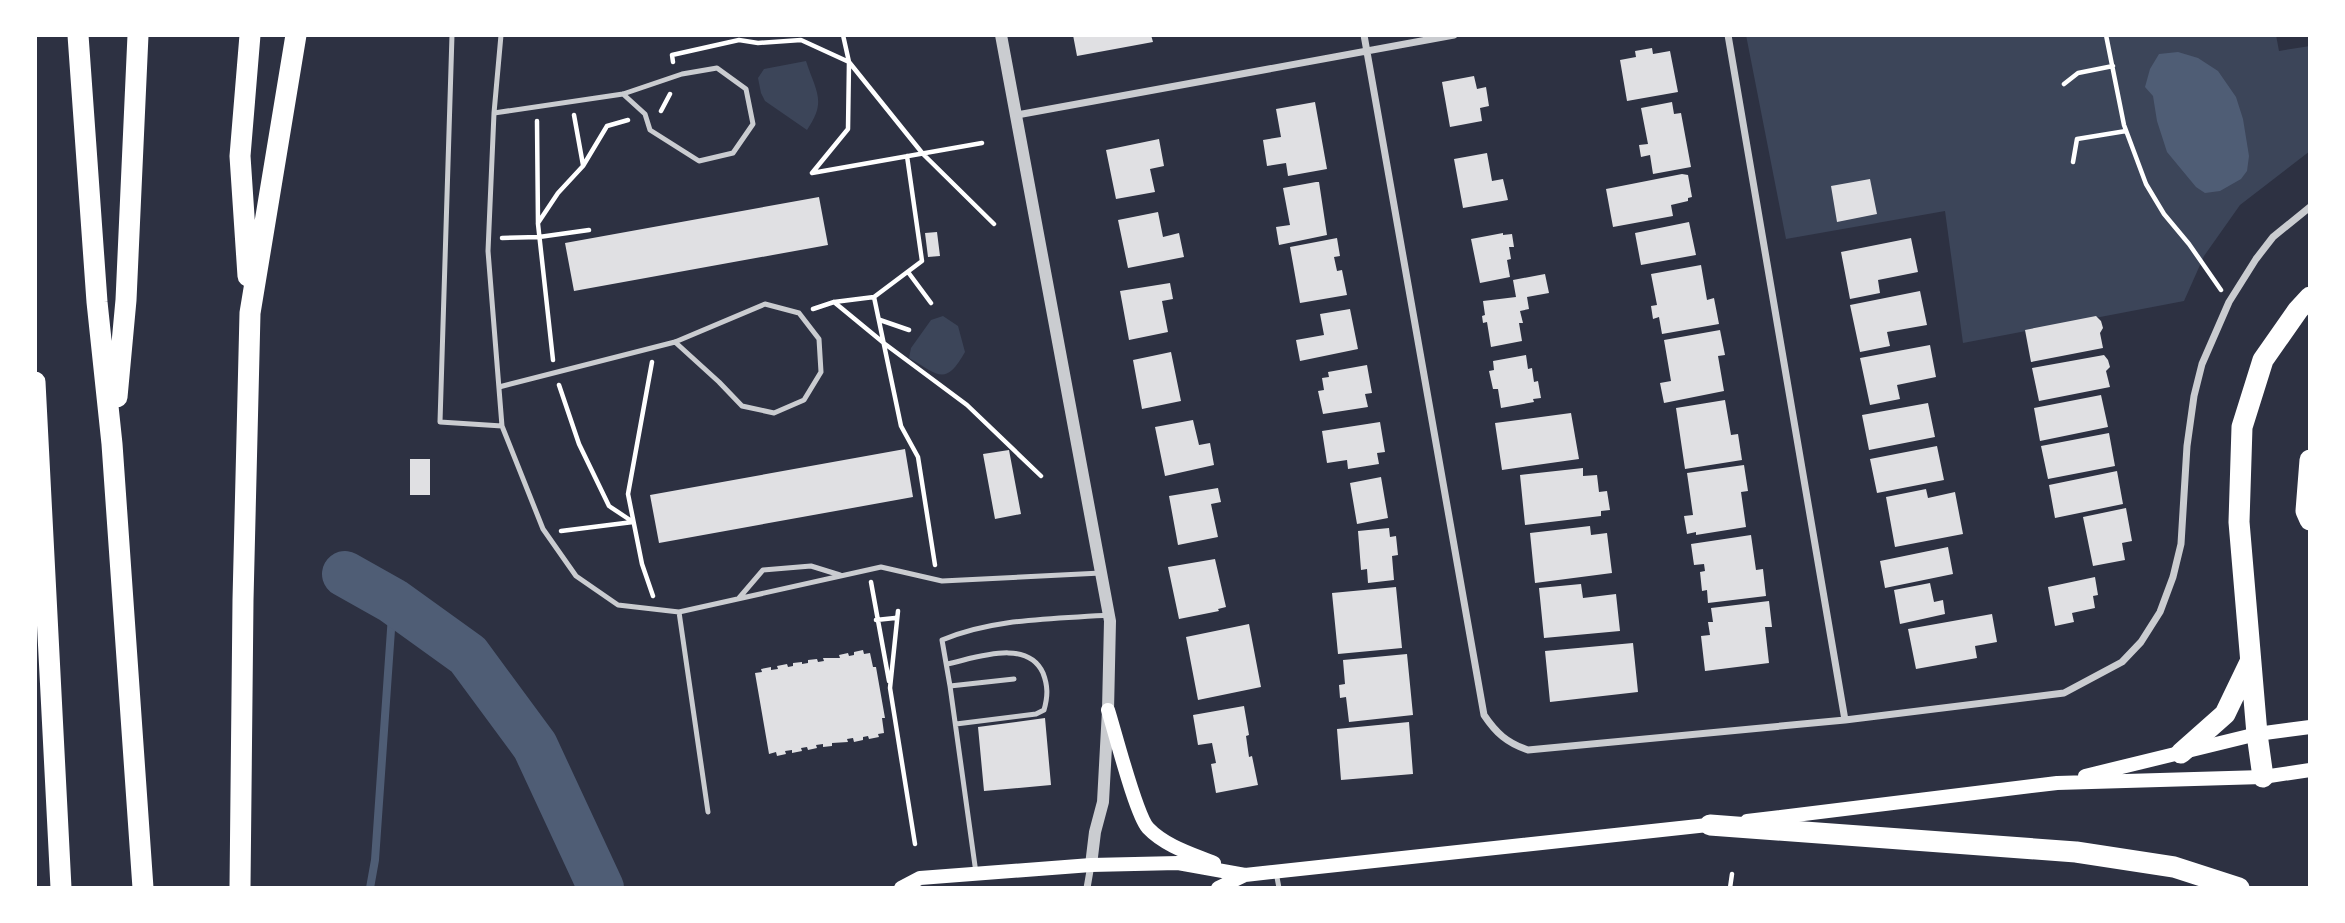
<svg xmlns="http://www.w3.org/2000/svg" width="2345" height="923" font-family="Quicksand,sans-serif">
<style>
.green{fill:#3c4559}
.water{fill:#4f5d75}
.lines{fill:none;stroke-linecap:round;stroke-linejoin:round}
.stream{stroke:#4f5d75;stroke-width:8}
.river{stroke:#4f5d75;stroke-width:46}
.building{fill:#e0e0e3}
.path{stroke:#fff;stroke-width:4.5}
.service{stroke:#caccd0;stroke-width:5}
.minor{stroke:#caccd0;stroke-width:7}
.tertiary{stroke:#caccd0;stroke-width:12}
.secondary{stroke:#fff;stroke-width:14}
.motorway{stroke:#fff;stroke-width:21}
</style>
<rect width="100%" height="100%" fill="#2d3142"/>
<path class="green" d="M1746 35H2276L2279 51 2310 46V151L2240 205 2204 256 2184 301 1963 343 1945 211 1786 239Z
M806 61C816 92 827 101 807 130L765 101 761 93 758 78 764 69Z
M943 316 958 326 965 352C945 387 939 375 909 358L911 348 931 320Z"/>
<path class="water" d="M2178 52 2198 58 2218 71 2236 97 2243 119 2249 156 2247 171 2241 179 2220 191 2205 193 2196 187 2167 152 2157 121 2153 96 2145 87 2150 69 2159 54Z"/>
<g class="lines">
<path class="stream" d="M370 888 375 860 393 601"/>
<path class="river" d="M345 574 393 601 468 655 535 746 601 888"/>
</g>
<path class="building" d="M1073 35H1151L1153 42 1077 56Z
M1652 48 1653 54 1670 51 1678 92 1627 101 1620 60 1636 57 1635 51Z
M1474 76 1477 89 1486 87 1489 106 1480 108 1482 121 1450 127 1442 82Z
M1315 102 1327 169 1288 176 1286 163 1267 166 1263 140 1281 137 1276 109Z
M1672 102 1674 114 1681 113 1691 167 1653 174 1650 155 1641 157 1639 145 1648 144 1641 108Z
M1159 139 1164 166 1150 169 1155 192 1116 199 1106 150Z
M1487 153 1492 181 1503 179 1508 200 1463 208 1454 159Z
M1682 174 1688 175 1692 197 1688 198V201L1671 205 1673 216 1613 227 1606 189Z
M1870 179 1877 214 1837 222 1831 186Z
M1316 182H1319L1327 235 1279 245 1276 227 1290 225 1283 188Z
M819 197 828 245 574 291 565 243Z
M1158 212 1163 237 1179 233 1184 257 1128 268 1118 220Z
M1689 222 1696 255 1641 265 1635 233Z
M937 232 940 256 928 257 925 233Z
M1503 233V235L1512 234 1514 247H1509L1511 259 1507 260 1510 277 1480 283 1471 239Z
M1337 238 1340 256 1334 257 1337 271 1342 270 1347 295 1300 303 1290 247Z
M1911 238 1918 272 1878 280 1880 293 1850 299 1841 252Z
M1701 265 1707 300 1714 298 1719 324 1662 334 1659 317 1653 319 1651 306 1657 305 1651 274Z
M1545 274 1549 293 1527 297 1529 309 1520 311 1523 323H1519L1522 341 1491 347 1487 322 1483 323 1482 316 1485 315 1483 301 1516 297 1513 280Z
M1170 283 1173 299 1162 301 1168 332 1129 340 1120 291Z
M1920 291 1927 325 1887 332 1890 346 1860 352 1850 305Z
M1350 309 1358 349 1300 361 1296 340 1324 335 1320 314Z
M2096 316 2101 321 2103 328 2100 333 2103 348 2031 362 2025 330Z
M1720 330 1725 355 1718 356 1724 391 1664 403 1660 383 1671 381 1664 340Z
M1930 345 1936 377 1897 385 1900 399 1870 405 1860 358Z
M1171 352 1181 401 1142 409 1133 360Z
M1526 355 1528 369 1532 368 1534 382 1538 381 1541 398 1533 399 1534 402 1501 408 1498 389H1493L1489 371 1494 370 1493 361Z
M2104 355 2108 360 2110 367 2106 371 2110 387 2039 401 2032 368Z
M1367 365 1372 393 1365 394 1368 407 1323 414 1318 391 1324 390 1322 378 1329 377 1328 372Z
M2101 395 2108 427 2040 441 2034 408Z
M1725 400 1731 435 1738 434 1742 460 1685 469 1676 408Z
M1928 403 1935 437 1869 450 1862 415Z
M1571 413 1579 459 1502 470 1495 423Z
M1193 420 1199 445 1210 443 1214 465 1165 476 1155 427Z
M1380 422 1385 452 1377 453 1379 464 1348 469 1347 460 1327 463 1322 431Z
M2109 433 2115 466 2048 479 2041 446Z
M1937 446 1944 480 1877 493 1870 459Z
M905 449 913 497 659 543 650 495Z
M1009 450 1021 514 995 519 983 454Z
M410 459H430V495H410Z
M1744 465 1748 491 1741 492 1746 527 1696 535V532L1687 534 1684 516 1693 515 1687 473Z
M1583 468V476L1597 475 1599 492 1607 491 1610 510 1601 511V516L1525 525 1520 475Z
M2117 471 2123 504 2055 518 2049 485Z
M1381 477 1388 518 1357 524 1350 483Z
M1218 488 1221 502 1211 504 1218 537 1178 545 1169 496Z
M1926 489 1928 498 1955 492 1963 534 1895 547 1886 497Z
M2126 508 2132 541 2122 543 2125 560 2093 566 2083 517Z
M1590 526 1591 535 1607 533 1612 573 1535 583 1530 533Z
M1389 528 1390 537 1396 536 1398 555 1392 556 1394 580 1368 583 1367 569 1361 570 1358 531Z
M1751 535 1756 570 1763 569 1766 596 1708 603 1707 590 1702 591 1700 572 1705 571 1704 564 1694 565 1691 544Z
M1948 547 1953 574 1885 588 1880 561Z
M1215 559 1226 607 1218 609 1219 611 1179 619 1168 567Z
M2095 577 2098 595 2093 596 2095 608 2072 613 2074 622 2055 626 2048 587Z
M1930 583 1934 602 1943 600 1945 614 1900 624 1894 590Z
M1581 584 1583 598 1616 594 1620 631 1544 638 1539 588Z
M1396 587 1402 648 1338 654 1332 593Z
M1769 601 1772 627H1765L1769 663 1705 671 1701 636 1710 635 1708 622H1713L1711 608Z
M1992 614 1997 642 1975 646 1977 658 1916 669 1908 629Z
M1249 624 1261 687 1198 700 1186 637Z
M1633 643 1638 692 1550 702 1545 651Z
M863 650 864 654 870 653 873 667H876L885 718H882L884 733 878 734 879 737 869 739 868 736 863 737V740L854 742 853 738 847 739 848 742 832 743V746L823 747V744L816 745 817 748 808 750 807 747 801 748 802 751 792 753V750L785 751 786 754 777 756 776 752 769 754 755 673 762 672 761 669 771 667V670L778 669 777 666 787 664 788 667 793 666V663L802 662V664L808 663V660L817 659 818 662 824 661 823 658H840L839 655 848 653 849 656 854 655V652Z
M1407 654 1413 715 1349 722 1346 697 1340 698 1339 685 1345 684 1343 660Z
M1244 706 1249 735 1246 736 1249 757 1252 756 1258 785 1216 793 1211 764 1216 763 1212 743 1198 745 1193 715Z
M1045 718 1051 785 984 791 978 727Z
M1409 722 1413 774 1341 780 1337 729Z"/>
<g class="lines">
<path class="path" d="M843 35 849 62 848 129 812 173 982 143
M2106 35 2124 125 2146 184 2164 214 2189 244 2221 290
M673 62 672 55 739 40 758 43 801 40 849 62 923 154 994 224
M2064 84 2078 73 2113 66
M661 111 670 94
M574 115 583 165
M537 121 538 224 553 360
M2073 162 2077 139 2126 131
M538 223 558 193 583 166 607 126 628 120
M502 238 539 237 589 230
M908 272 931 303
M874 297 901 426 918 457 935 565
M834 302 885 344 967 405 1041 476
M813 309 834 302 874 297 922 261 907 156
M880 320 909 330
M652 362 628 494 642 564 653 596
M559 385 579 444 609 506 633 522 561 531
M871 582 889 681
M898 611 890 688 915 844
M876 620 895 618
M1730 888 1732 874"/>
<path class="service" d="M452 35 440 422 502 426
M501 35 494 113 488 251 502 426 543 529 576 576 618 605 679 612 881 567 942 581 1101 573
M494 113 623 94 682 74 717 68 746 89 753 124 733 153 699 161 650 130 645 114 623 94
M499 387 675 342 765 304 799 313 819 339 821 372 804 400 774 413 742 406 719 382 675 342
M739 598 763 570 811 566 840 575
M679 612 708 812
M947 664C976 658 1027 638 1043 673 1048 686 1048 696 1044 710L1036 714 956 724
M950 686 1014 679
M1276 872 1279 888
M976 873 950 686 942 640C993 618 1054 619 1109 615"/>
<path class="minor" d="M1364 35 1484 715C1496 733 1507 743 1528 750L1845 720 2064 693 2122 662 2141 642 2160 612 2173 577 2181 544 2187 446 2194 396 2202 364 2229 302 2256 259 2273 237 2310 207
M1728 35 1845 720
M1017 115 1454 35
M1087 888 1091 865"/>
<path class="tertiary" d="M1001 35 1110 621 1108 710 1103 802 1095 832 1091 865"/>
<path class="secondary" d="M1108 710C1115 732 1136 815 1148 828 1165 846 1192 854 1214 863
M2085 776 2257 734 2310 727
M1747 821 2057 783 2263 777 2310 770
M901 888 920 878 1091 865 1178 863 1245 875 1717 824
M1218 888 1245 875"/>
<path class="motorway" d="M78 35 97 302 112 444 143 888
M248 276 240 156 250 35
M35 382 61 888
M117 397 126 300 138 35
M2310 460 2306 511 2310 520
M2181 753 2225 714 2250 662
M2263 777 2257 734 2239 522 2242 427 2263 360 2298 310 2310 297
M1710 825 2076 852 2174 867 2239 888
M240 888 243 600 250 313 296 35"/>
</g>
<rect width="2345" height="923" fill="none" stroke="#ffffff" stroke-width="74"/>
</svg>
